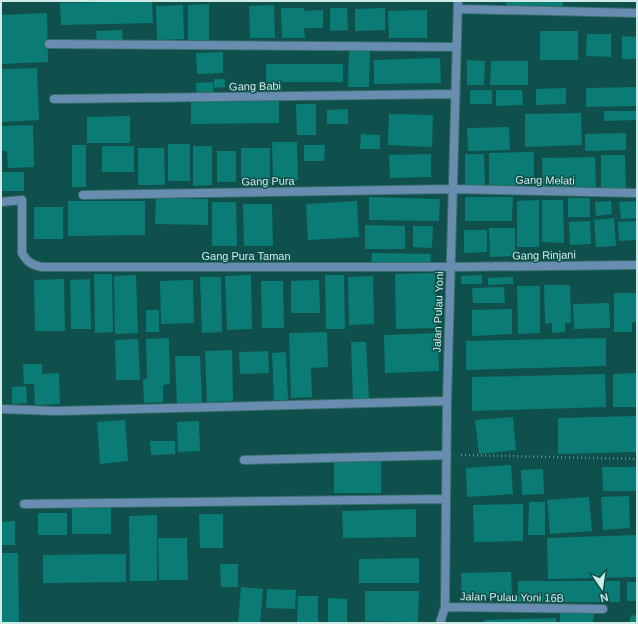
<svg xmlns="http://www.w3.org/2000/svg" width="638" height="624" font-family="Helvetica,sans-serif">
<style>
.building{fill:#0b7b75}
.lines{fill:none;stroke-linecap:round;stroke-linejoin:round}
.street-casing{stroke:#366f6b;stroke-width:10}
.path{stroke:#5f908c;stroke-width:2.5;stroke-dasharray:1 3;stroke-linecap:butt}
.street{stroke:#698db0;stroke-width:8}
.labels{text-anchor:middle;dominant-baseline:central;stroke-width:3;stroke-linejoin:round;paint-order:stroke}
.street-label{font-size:11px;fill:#ceebe8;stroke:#10504c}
</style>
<rect width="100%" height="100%" fill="#10504c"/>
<path class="building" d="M152 1 153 23 61 25 60 3Z
M506 1H563V7H506Z
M209 4V40H188V5Z
M183 5 184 39 157 40 156 6Z
M274 5 275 38H250L249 6Z
M281 8H304V11L323 10V28H304L305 38H282Z
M330 8H347L348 30 330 31Z
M385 8V30L355 31V9Z
M427 10V38H389L388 11Z
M47 13 48 62 1 64V15Z
M122 30 123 41 97 42 96 31Z
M540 31H578V60H540Z
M587 34H611V57L586 56Z
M622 36 637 37V59H622Z
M349 49 370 50 369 87H348Z
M223 52V73L197 74 196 53Z
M440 58 441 83 374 84V60Z
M467 60 485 61 484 85H467Z
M491 61H528V85H490Z
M266 64H343V82H266Z
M37 68 39 120 1 122V69Z
M214 79H225V87L214 88Z
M213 82V96L197 97 196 83Z
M637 87V106L586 107V88Z
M566 88V104L536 105V89Z
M470 90H492V104H470Z
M496 90H522L523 105 496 106Z
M279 101V123L191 124V102Z
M296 104H316V135H297Z
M348 109V124H327V110Z
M604 111H637V120L604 121Z
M581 113 582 145 525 147V114Z
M389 114 433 115 432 147 388 145Z
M130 116V143H87V117Z
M33 125 34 167 8 168 7 151H1V126Z
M509 127 510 150 468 151 467 128Z
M626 133V150L585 151V134Z
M361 134 380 135V149H360Z
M272 142H297L298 180H273Z
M168 144H190V181H168Z
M72 145H86V187H72Z
M304 145H325L324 161H304Z
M102 146H134V172H102Z
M193 146H212V185L193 186Z
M138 148H164L165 185H138Z
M241 148H270V183L241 184Z
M217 151H236V182H217Z
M534 152V185L489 186V153Z
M431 154V177L390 178 389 155Z
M465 154H484L485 188H465Z
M601 155H625L626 190 601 191Z
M595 157 596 187 543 189 542 158Z
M1 172H24V191H1Z
M369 197 440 199 439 221 369 220Z
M465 197H513L512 221H465Z
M156 198 208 199V225L155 224Z
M568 198H590V217H568Z
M539 200V247H517V201Z
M542 200H563L564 243 542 242Z
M68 201H145V235L68 236Z
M357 201 359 237 308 240 306 204Z
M611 201 612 214 596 216 595 202Z
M637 201V218L621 219 619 202Z
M212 202H236L237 246H212Z
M243 204H272L273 246H244Z
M34 207H63V239H34Z
M614 218 616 246 596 247 594 220Z
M590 221 591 244 570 245 569 222Z
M637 221V240L619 241 618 222Z
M365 225 405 226V249H365Z
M413 226H433L432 248 413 247Z
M489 228H515V256L490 257Z
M464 230H487V252L464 253Z
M372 253 431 254 430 265 371 264Z
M435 273 437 328 396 329 395 274Z
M94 274H112L113 332 95 333Z
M136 275 138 333 115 334 114 276Z
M251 275 252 329 227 330 225 276Z
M325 275H344L345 329H326Z
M482 275V284H461V276Z
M373 276 374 324 349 325 348 277Z
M200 277H221L222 332 202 333Z
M513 277V284L488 285V278Z
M64 279 65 331H35L34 280Z
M90 279 91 329H71L70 280Z
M193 280 194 323 161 324 160 281Z
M319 280 320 313H291V281Z
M261 281H283L284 328H262Z
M544 285H570L571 323H565V332L552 333V323L545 324Z
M517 286H540V333L518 334Z
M504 287 505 303H473L472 288Z
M614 293H637V322H632V332H614Z
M609 303 610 328 574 329 573 304Z
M512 309V334L472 336V310Z
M146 310H159V332H146Z
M327 332 328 367 311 368 312 397 291 398 289 333Z
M438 333 439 371 385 373 384 335Z
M169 338 170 384 163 385V402L144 403 143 379H147L146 339Z
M606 338V366L466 370V341Z
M138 339 140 380H116L115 340Z
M351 342H366L369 400 353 401Z
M232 350 233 401 207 402 205 351Z
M268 351 269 373 240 374 239 352Z
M286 352 288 400H274L272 353Z
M175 356H200L202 403 177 404Z
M23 364H42V374L59 373 60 404 35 405 34 384H24Z
M637 373V407H613V374Z
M605 374 606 407 472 411V377Z
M26 386 27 403 12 404V387Z
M637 416V452L558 454V418Z
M513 417 516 450 479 454 475 420Z
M125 420 128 461 100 464 97 422Z
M199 421 200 451 178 452 177 422Z
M150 441H175V454L151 455Z
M334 461H381V493H334Z
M511 465 513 494 467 497 466 468Z
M602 467H637V491H603Z
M543 469 544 494 522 495 521 470Z
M629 496 630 528 603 530 601 497Z
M589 497 592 531 550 534 547 500Z
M529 502H545V535H528Z
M523 504V541L474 542 473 505Z
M72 506H111V534H72Z
M416 509V537L343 538 342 511Z
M38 513H67V535H38Z
M199 514H223V548H200Z
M157 515V581H130L129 516Z
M15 521V545H1V522Z
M637 535V577L548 579 547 538Z
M158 538H187L188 580H159Z
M1 553H18L19 623H1Z
M126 554V582L43 583V555Z
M419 558V583H359V559Z
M220 564H238V587H221Z
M511 572 512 597 462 598 461 573Z
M518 581H620V602H518Z
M627 582H637V601H627Z
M241 587 263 589 260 623H238Z
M267 589 296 590 295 609 266 608Z
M365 591H419L418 622 365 621Z
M298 596H318V623H297Z
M328 598 347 599V623H328Z
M560 610 581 611V613H594L593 623H560Z
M631 615 637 616V623H629Z
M556 618V623H485L484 620Z"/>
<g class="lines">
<defs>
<path id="street" d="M458 9 637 13
M49 44 457 47
M54 99 455 94
M83 195 452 189 637 193
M1 202 22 200V253C27 262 32 265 42 267H450L637 265
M1 409 56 411 447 401
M244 460 447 455
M24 504 446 499
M445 607 603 609
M440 623 445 607 447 401 458 1"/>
</defs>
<use href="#street" class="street-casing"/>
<path class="path" d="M461 455 637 459"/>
<use href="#street" class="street"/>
</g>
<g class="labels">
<g class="street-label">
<text transform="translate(255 86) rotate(-1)">Gang Babi</text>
<text transform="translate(545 180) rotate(1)">Gang Melati</text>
<text transform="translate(268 181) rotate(-1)">Gang Pura</text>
<text transform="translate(544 255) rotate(-1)">Gang Rinjani</text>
<text x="246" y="256">Gang Pura Taman</text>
<text transform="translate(438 312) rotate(-88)">Jalan Pulau Yoni</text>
<text transform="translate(512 597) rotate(1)">Jalan Pulau Yoni 16B</text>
</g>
</g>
<rect width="638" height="624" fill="none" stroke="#ceebe8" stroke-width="4"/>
<g transform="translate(602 588) rotate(167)" stroke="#10504c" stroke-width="3" paint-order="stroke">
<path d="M0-3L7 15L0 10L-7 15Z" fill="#ceebe8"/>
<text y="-6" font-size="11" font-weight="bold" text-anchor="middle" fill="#ceebe8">N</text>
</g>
</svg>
